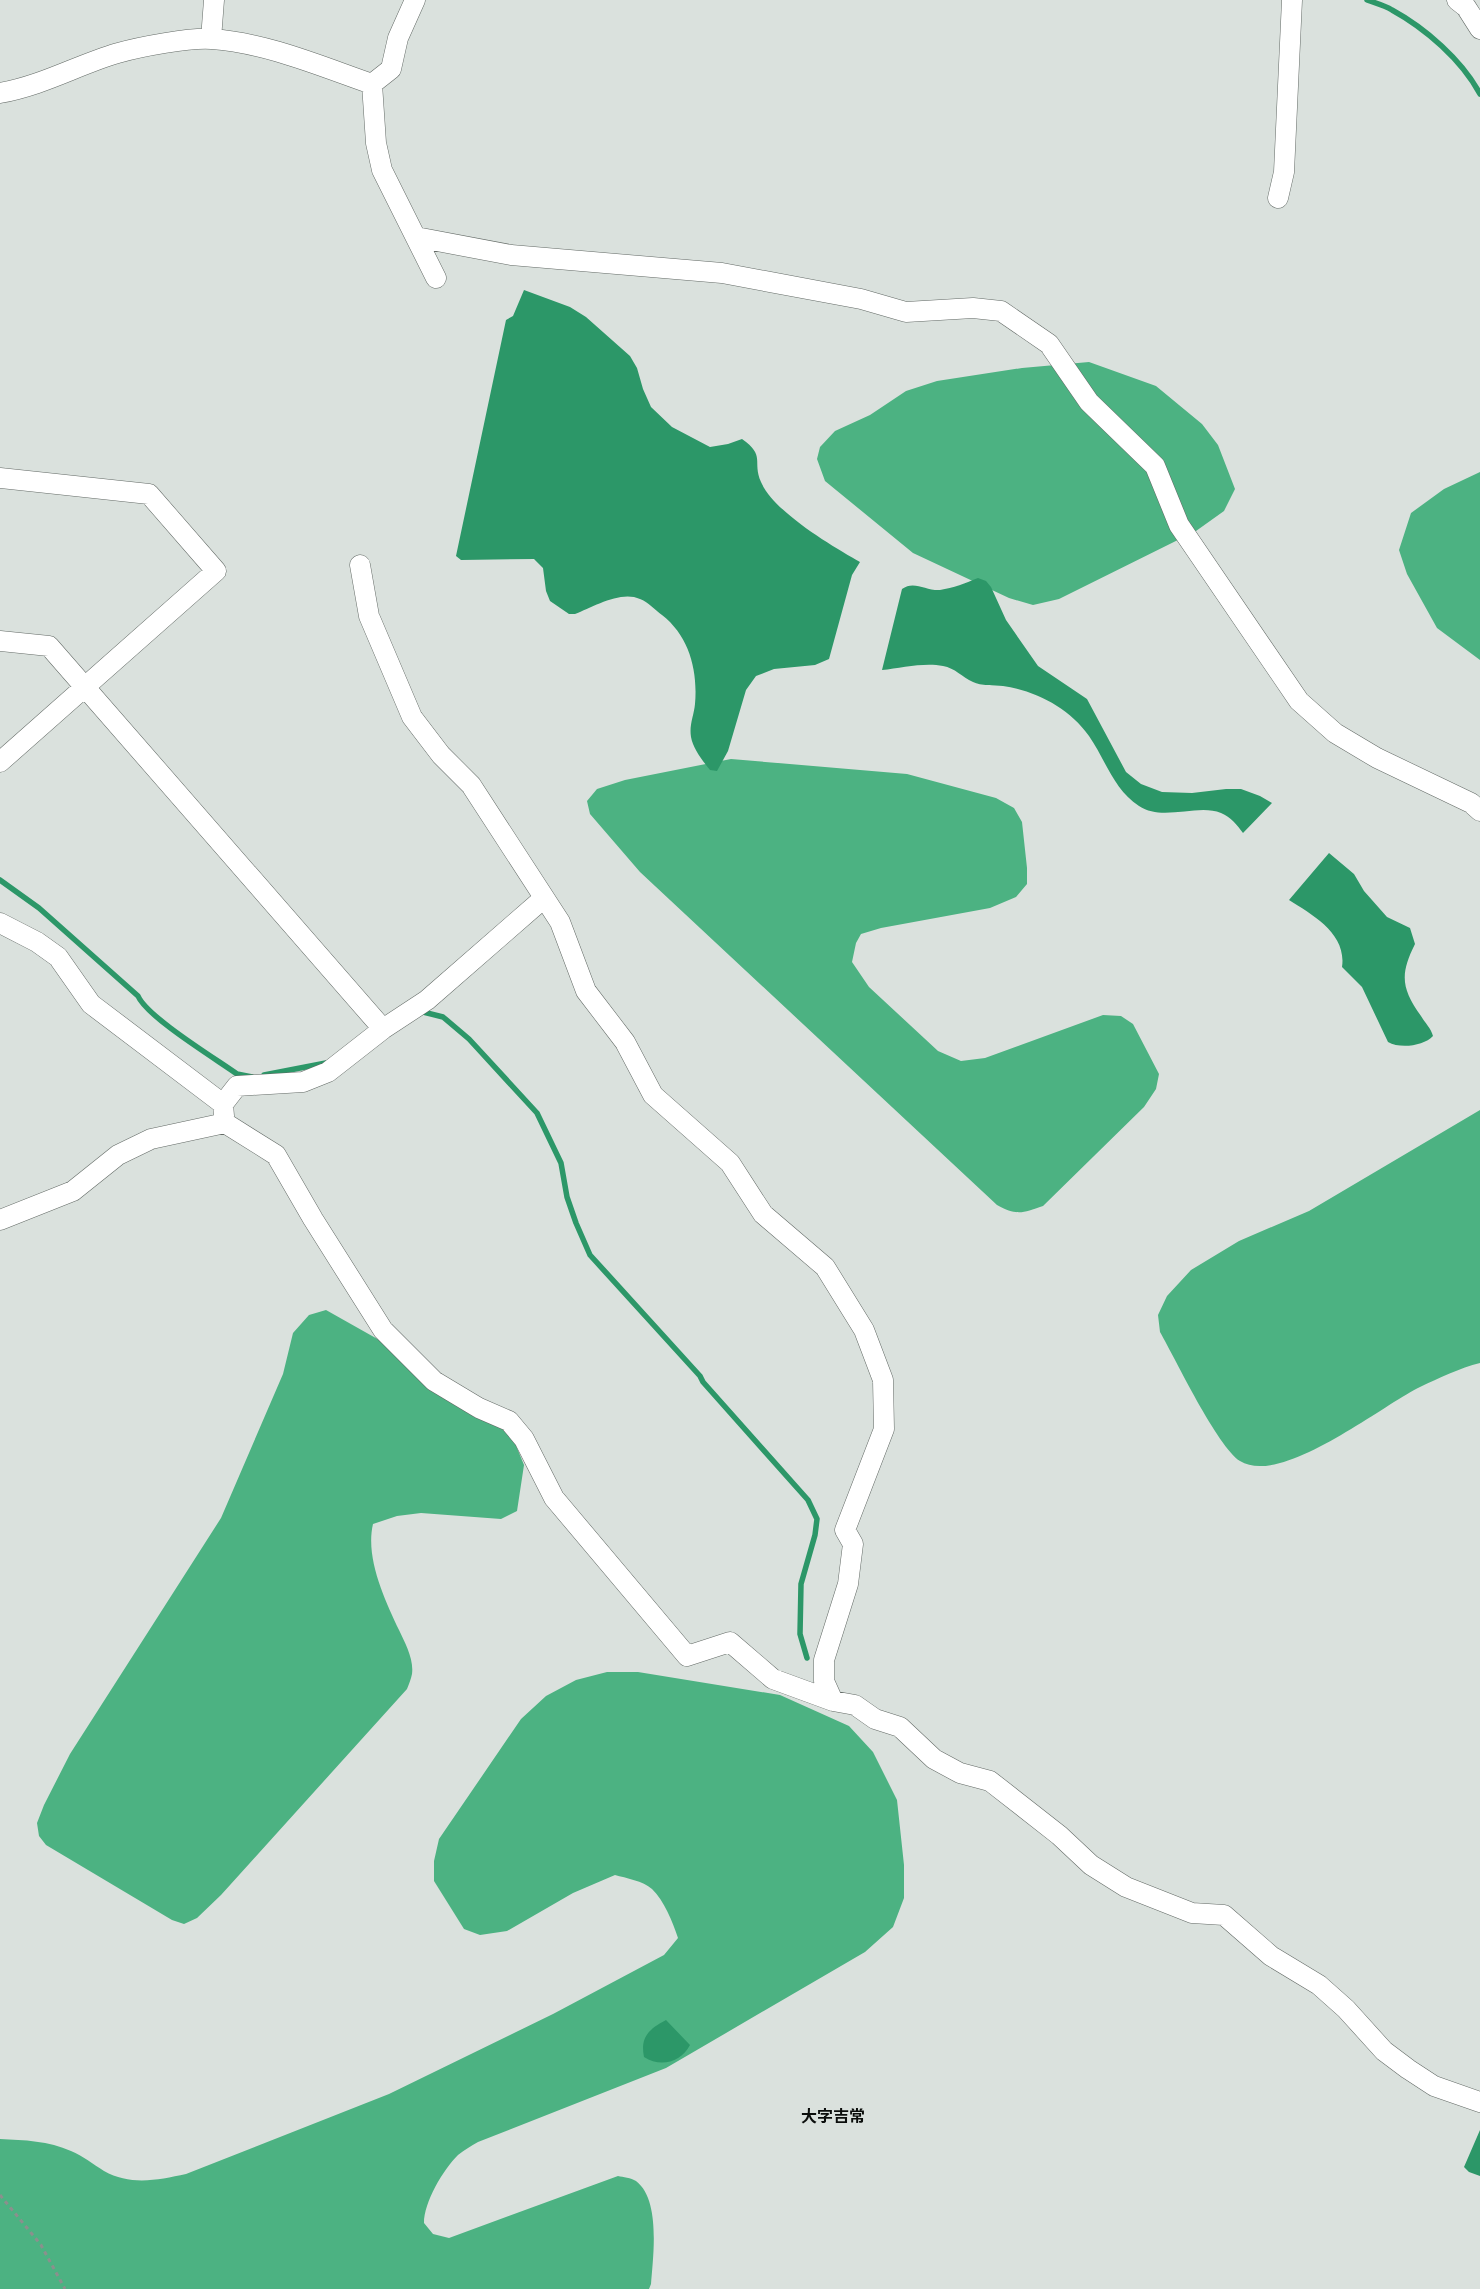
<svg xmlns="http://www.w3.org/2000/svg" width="1480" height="2289" font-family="'Work Sans','Noto Sans JP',sans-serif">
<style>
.forest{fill:#4cb282}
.water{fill:#2c9768}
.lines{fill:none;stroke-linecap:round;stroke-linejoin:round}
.stream{stroke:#2c9768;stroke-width:5.5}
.minor-casing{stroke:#636a66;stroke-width:21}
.path{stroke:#8b908d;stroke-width:3;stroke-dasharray:4 4;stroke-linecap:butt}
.minor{stroke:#fff;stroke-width:20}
.labels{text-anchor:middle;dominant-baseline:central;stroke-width:4.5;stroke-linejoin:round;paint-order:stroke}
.quarter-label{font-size:16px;font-weight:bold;fill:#0b0e0c;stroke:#dae1dd}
</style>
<rect width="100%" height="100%" fill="#dae1dd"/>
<path class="forest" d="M1089 362 1156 386 1202 424 1218 445 1235 489 1224 511 1196 531 1059 599 1033 605 1009 598 913 553 825 481 817 459 820 447 835 431 870 415 906 391 937 381 1022 368Z
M1480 472V660L1437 628 1407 574 1399 550 1411 513 1444 489Z
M731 759 907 774 996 798 1014 808 1022 822 1027 868V884L1016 897 990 908 881 928 861 934 856 943 852 962 869 987 938 1051 961 1061 985 1058 1103 1015 1121 1016 1133 1024 1159 1074 1156 1089 1144 1107 1043 1206C1023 1213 1017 1216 997 1205L640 872 590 814 587 801 597 789 625 780Z
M1480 1110V1363C1460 1368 1439 1378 1420 1387 1381 1406 1281 1487 1240 1461 1217 1446 1176 1360 1160 1332L1158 1315 1167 1296 1191 1270 1239 1241 1309 1211Z
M326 1310 459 1385 494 1407 515 1443 524 1465 517 1511 501 1519 421 1513 397 1516 373 1524C365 1558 385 1600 399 1630 405 1643 414 1659 412 1674 411 1679 409 1684 407 1689L221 1895 197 1918 184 1924 172 1920 46 1845 39 1836 37 1823 44 1805 70 1754 221 1518 283 1374 293 1333 309 1315Z
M607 1672H638L780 1695 849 1726 873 1752 897 1800 904 1865V1898L893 1927 865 1952 666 2068 478 2142C471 2146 464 2150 458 2155 443 2170 424 2202 424 2223L433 2234 449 2238 618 2176C623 2177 631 2178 636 2181 661 2200 653 2257 651 2284L649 2289H0V2139C24 2140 49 2141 71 2151 83 2156 93 2164 104 2171 131 2186 158 2180 186 2174L389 2094 553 2014 664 1955 678 1938C673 1923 664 1900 652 1889 643 1881 626 1878 615 1875L573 1893 507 1931 480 1935 464 1929 434 1881V1861L439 1839 521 1719 546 1696 576 1680Z"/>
<path class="water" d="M524 290 570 307 586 317 630 356 637 368 643 389 651 407 672 427 710 447 728 444 742 439C766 456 752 461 761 482 774 512 832 546 860 562L852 575 829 659 815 665 774 669 756 676 746 690 728 751 717 771 710 770C703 761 693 749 691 737 689 725 694 715 695 704 698 670 689 636 662 615 655 610 648 602 640 599 621 590 593 607 575 614H569L550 601 546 591 543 568 534 559 461 560 456 556 506 320 513 316Z
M978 578 986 581 991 587 1006 620 1038 666 1087 699 1126 772 1141 784 1162 792 1192 793 1226 789H1241L1260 796 1272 803 1243 833C1237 825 1231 817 1221 813 1198 803 1163 822 1139 806 1114 790 1105 759 1089 736 1069 708 1036 691 1003 686 994 685 981 686 973 682 962 677 955 668 943 666 925 662 901 668 882 670L902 589C914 580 926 591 940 590 953 588 966 583 978 578Z
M1329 853 1354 874 1364 891 1387 917 1410 928 1415 944C1400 974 1401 988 1421 1016 1425 1023 1431 1028 1433 1036 1424 1046 1400 1049 1388 1042L1362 987 1342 967C1347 934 1313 915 1289 900Z
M666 2020 690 2045C681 2062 661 2068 644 2057 640 2037 649 2029 666 2020Z
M1480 2130V2176L1469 2172 1464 2167Z"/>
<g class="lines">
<path class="stream" d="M1367 0C1375 3 1384 5 1392 10 1425 28 1462 60 1480 94
M0 880 39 908 138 996C147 1017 216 1059 237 1074L252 1077
M419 1011 443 1017 469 1039 537 1113 561 1163 567 1197 576 1223 590 1255 700 1376 703 1382 808 1500 817 1519 815 1535 801 1584 800 1634 807 1658
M264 1075 331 1062"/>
<defs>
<path id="minor" d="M1457 0 1466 7 1480 29
M211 39 214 0
M372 84 376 143 382 170 436 278
M372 84 391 69 398 38 415 0
M0 93C44 85 77 65 118 53 139 47 191 37 212 39 267 43 320 66 372 84
M1278 198 1284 172 1292 0
M416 237 511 255 722 273 861 299 906 312 973 308 1001 311 1049 344 1089 402 1155 466 1179 525 1299 701 1335 733 1377 758 1471 803 1480 811
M0 478 149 494 216 571 0 762
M360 565 369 616 412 717 441 755 471 785 560 922 586 991 625 1042 653 1095 730 1163 763 1214 825 1267 864 1330 883 1380 884 1429 845 1530 853 1544 848 1584 824 1660V1681L833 1701
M0 641 49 646 383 1029
M0 923 37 942 58 957 91 1004 223 1104 224 1116
M223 1104 237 1086 303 1082 328 1072 383 1029 427 1000 544 898
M0 1220 73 1191 118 1155 151 1139 225 1123 276 1155 313 1219 383 1330 434 1381 479 1408 509 1421 524 1439 554 1498 687 1656 730 1642 773 1679 833 1701 855 1705 875 1719 900 1727 934 1759 960 1773 990 1781 1059 1835 1091 1865 1126 1887 1192 1913 1224 1915 1271 1956 1319 1985 1346 2009 1384 2051 1408 2069 1434 2086 1480 2102"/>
</defs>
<use href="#minor" class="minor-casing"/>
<path class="path" d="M0 2195 41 2245 65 2289"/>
<use href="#minor" class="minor"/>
</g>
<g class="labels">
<g class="quarter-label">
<text x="833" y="2116">大字吉常</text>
</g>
</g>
</svg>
